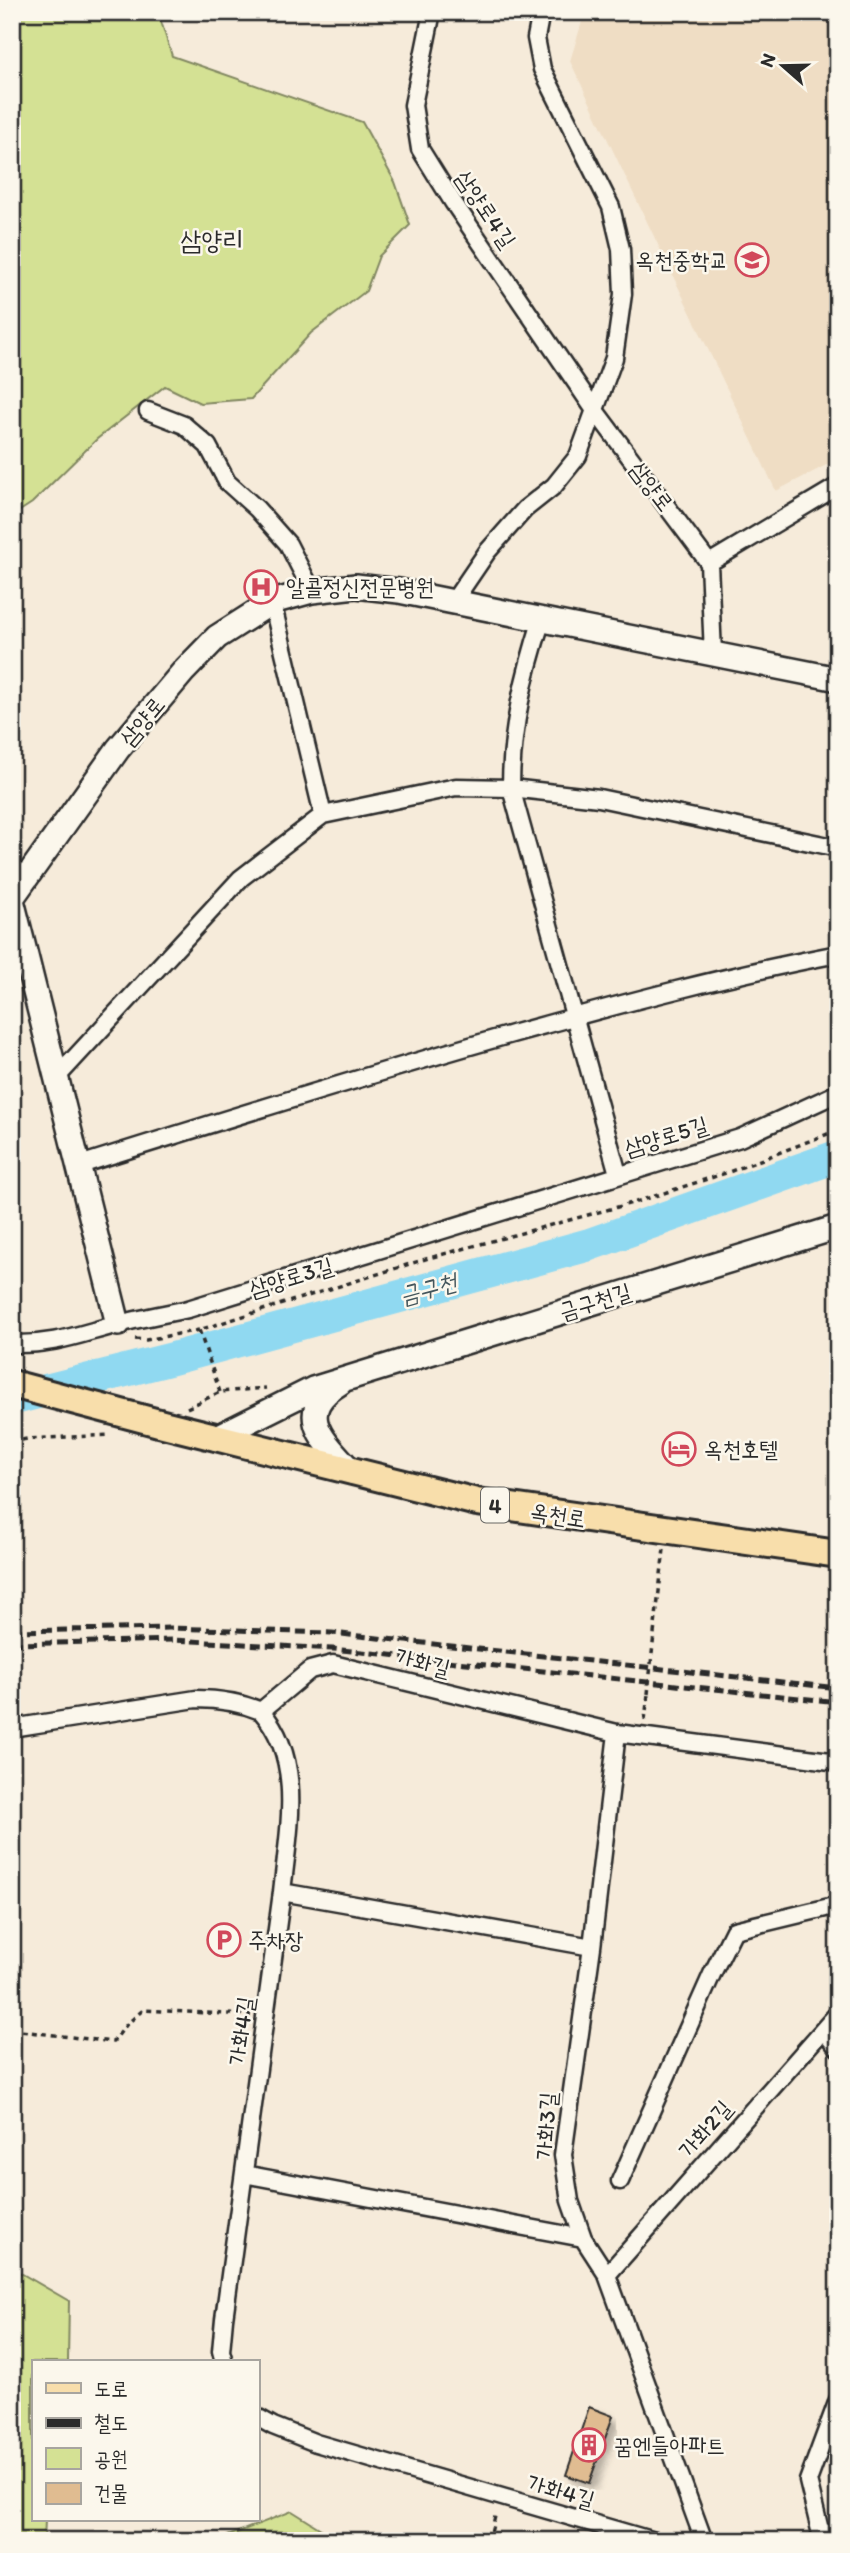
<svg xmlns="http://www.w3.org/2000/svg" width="850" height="2553" font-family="Itim,'Poor Story',sans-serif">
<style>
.built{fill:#efddc4}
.green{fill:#d4e194;stroke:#808660;stroke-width:2}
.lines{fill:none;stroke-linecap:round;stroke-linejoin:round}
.river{stroke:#90d9f1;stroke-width:33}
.building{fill:#e0bc91;stroke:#2b2b2b;stroke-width:2;filter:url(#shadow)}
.street-casing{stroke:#2b2b2b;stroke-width:21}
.secondary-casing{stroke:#2b2b2b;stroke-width:28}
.primary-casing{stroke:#2b2b2b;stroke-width:32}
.path{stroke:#2b2b2b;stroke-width:3.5;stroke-dasharray:5 5;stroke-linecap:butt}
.street{stroke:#fbf7ec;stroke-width:16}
.secondary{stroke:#fbf7ec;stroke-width:23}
.primary{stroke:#f8deab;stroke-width:26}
.rail{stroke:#2b2b2b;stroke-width:5;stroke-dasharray:10 5;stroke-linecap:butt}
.primary-bridge-casing{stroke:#2b2b2b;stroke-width:32;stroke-linecap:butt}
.path-bridge{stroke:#2b2b2b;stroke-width:3.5;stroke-dasharray:5 5;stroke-linecap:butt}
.primary-bridge{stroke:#f8deab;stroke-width:26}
.labels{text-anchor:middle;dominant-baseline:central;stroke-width:5;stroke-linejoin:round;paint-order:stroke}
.shield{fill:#fbf7ec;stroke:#696865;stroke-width:2}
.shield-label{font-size:21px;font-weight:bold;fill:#2b2b2b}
.street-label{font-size:23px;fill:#2b2b2b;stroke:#fbf7ec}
.poi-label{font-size:23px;fill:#2b2b2b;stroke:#fbf7ec;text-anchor:start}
.water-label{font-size:24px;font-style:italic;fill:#44565c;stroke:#fbf7ec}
.quarter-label{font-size:26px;fill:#2b2b2b;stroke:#fbf7ec}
</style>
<defs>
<filter id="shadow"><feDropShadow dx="6" dy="6" stdDeviation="3.5" flood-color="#0004"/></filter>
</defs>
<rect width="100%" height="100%" fill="#f6ebda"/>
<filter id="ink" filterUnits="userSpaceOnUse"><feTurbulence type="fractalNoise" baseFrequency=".0143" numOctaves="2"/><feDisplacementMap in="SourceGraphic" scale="14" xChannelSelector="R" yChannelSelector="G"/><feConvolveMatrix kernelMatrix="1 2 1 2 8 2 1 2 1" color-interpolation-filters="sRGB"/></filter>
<g filter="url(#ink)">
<path class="built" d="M585 12H838V459L776 491 570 61Z"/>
<path class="green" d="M12 12H158L172 56 362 122 395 182 410 225 379 256 366 291 311 333 251 399 200 403 165 386 97 439 32 503 12 516Z
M12 2268 69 2301 68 2362H33V2520H45L44 2541H12Z
M292 2511 340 2541H220L228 2536Z"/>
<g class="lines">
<path class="river" d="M12 1399 171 1359 588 1245 838 1156"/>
</g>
<path class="building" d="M589 2407 613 2416 589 2483 566 2475Z"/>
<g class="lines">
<defs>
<path id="street" d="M432 12 413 105 420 149 453 202 594 409 709 563 838 486
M148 411 184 425 208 446 227 482 257 509 288 544 312 591
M709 563 713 654
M272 602 323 815
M453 602 487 552 525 509 554 486 578 456 614 358 623 294 621 249 611 207 542 69 536 38 541 12
M542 619C524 675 511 729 511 788L618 1174
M57 1077 241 878 323 815 456 787 511 788 599 798 838 848
M80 1165C223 1120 367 1075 512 1034 620 1004 728 975 838 954
M12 1344C55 1345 79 1334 119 1324 141 1318 165 1314 188 1309L740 1138 838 1093
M12 1728 196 1699C220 1699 239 1702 261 1711L310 1670 333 1664 617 1733 838 1762
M617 1733 592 1947 563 2155 570 2201 583 2238 607 2275 704 2541
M282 1892 592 1947
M823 2030 838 2048
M244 2174 583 2238
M620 2181 712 1974 734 1930 838 1905
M607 2275 838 2013
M224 2362 221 2351 224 2319 282 1892C288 1833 305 1760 261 1711
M838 2400 808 2481 820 2530 838 2538
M257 2417 273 2426 316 2443 654 2541"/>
<path id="secondary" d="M12 898 118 749 183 672 217 637 272 602 312 591 356 586 399 591 838 679
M12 900 118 1324
M340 1383C291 1413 325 1442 352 1472
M215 1438 313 1389 838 1227"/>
<path id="primary" d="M159 1423 477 1502 838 1554"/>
</defs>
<use href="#street" class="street-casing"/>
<use href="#secondary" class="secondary-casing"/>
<use href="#primary" class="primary-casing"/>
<path class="path" d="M135 1339 146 1340 199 1330
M220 1392 199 1330 429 1258 636 1202 729 1172 838 1130
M187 1408 220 1392 266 1388
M12 1442 27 1439 111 1435
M654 1634 664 1549
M645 1720 648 1694
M12 2030 113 2042 127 2024 143 2010 251 2015
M489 2541 496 2512"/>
<use href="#street" class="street"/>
<use href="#secondary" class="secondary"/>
<use href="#primary" class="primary"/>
<path class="rail" d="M12 1631 169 1628 332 1633 838 1688
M12 1644 173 1640 333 1649 838 1702"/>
<defs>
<path id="primary-bridge" d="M12 1384 159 1423"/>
</defs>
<use href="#primary-bridge" class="primary-bridge-casing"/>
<path class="path-bridge" d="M648 1694 654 1634"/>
<use href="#primary-bridge" class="primary-bridge"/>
</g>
</g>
<defs>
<symbol id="school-ring" viewBox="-11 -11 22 22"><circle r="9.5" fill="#fbf7ec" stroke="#d1495b" stroke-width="1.5"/><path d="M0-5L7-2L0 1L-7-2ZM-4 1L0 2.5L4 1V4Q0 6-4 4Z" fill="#d1495b"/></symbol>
<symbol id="hospital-ring" viewBox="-11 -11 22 22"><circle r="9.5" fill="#fbf7ec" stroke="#d1495b" stroke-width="1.5"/><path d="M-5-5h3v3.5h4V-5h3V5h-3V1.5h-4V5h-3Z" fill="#d1495b"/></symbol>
<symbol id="hotel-ring" viewBox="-11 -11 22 22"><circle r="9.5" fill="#fbf7ec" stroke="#d1495b" stroke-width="1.5"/><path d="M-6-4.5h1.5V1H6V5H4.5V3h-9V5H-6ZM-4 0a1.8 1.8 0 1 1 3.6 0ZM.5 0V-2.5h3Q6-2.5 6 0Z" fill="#d1495b"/></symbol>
<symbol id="parking-ring" viewBox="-11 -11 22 22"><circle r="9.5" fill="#fbf7ec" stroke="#d1495b" stroke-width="1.5"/><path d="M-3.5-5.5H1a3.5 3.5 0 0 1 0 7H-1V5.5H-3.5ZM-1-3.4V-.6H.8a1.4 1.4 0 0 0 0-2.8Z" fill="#d1495b"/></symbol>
<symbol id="building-ring" viewBox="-11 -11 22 22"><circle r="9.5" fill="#fbf7ec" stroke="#d1495b" stroke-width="1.5"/><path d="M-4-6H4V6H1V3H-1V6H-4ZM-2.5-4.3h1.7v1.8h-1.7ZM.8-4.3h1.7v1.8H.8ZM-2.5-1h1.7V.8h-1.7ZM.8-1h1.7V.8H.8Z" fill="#d1495b"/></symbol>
</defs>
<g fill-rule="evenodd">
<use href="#school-ring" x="733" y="241" width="38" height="38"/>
<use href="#hospital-ring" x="242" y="568" width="38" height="38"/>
<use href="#hotel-ring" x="660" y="1430" width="38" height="38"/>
<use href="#parking-ring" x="205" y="1921" width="38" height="38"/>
<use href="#building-ring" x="570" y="2426" width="38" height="38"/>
</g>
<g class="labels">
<rect class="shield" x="481" y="1487.5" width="28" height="35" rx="5"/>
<g class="shield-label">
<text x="495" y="1505">4</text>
</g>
<g class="street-label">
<text transform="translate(486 209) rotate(56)">삼양로4길</text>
<text transform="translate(652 486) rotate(53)">삼양로</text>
<text transform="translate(142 721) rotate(-50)">삼양로</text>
<text transform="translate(666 1136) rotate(-17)">삼양로5길</text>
<text transform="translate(291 1277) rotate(-17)">삼양로3길</text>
<text transform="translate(595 1301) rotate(-17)">금구천길</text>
<text transform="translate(558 1515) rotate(9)">옥천로</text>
<text transform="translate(423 1662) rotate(14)">가화길</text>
<text transform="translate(241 2031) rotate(-82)">가화4길</text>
<text transform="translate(546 2126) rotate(-86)">가화3길</text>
<text transform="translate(705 2129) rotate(-49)">가화2길</text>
<text transform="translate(561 2491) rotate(16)">가화4길</text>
</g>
<g class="poi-label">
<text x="728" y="260" text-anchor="end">옥천중학교</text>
<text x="286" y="587">알콜정신전문병원</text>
<text x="704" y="1449">옥천호텔</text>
<text x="248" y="1940">주차장</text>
<text x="614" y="2445">꿈엔들아파트</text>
</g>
<g class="water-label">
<text transform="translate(428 1288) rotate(-15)">금구천</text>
</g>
<g class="quarter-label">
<text x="212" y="240">삼양리</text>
</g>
</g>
<rect width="850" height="2553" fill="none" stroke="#fbf7ec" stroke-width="42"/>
<rect x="21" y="21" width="808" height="2511" fill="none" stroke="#2b2b2b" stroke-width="2.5" filter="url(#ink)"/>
<rect x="32" y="2360" width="228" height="161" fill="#fbf7ec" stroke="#a8a59f" stroke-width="2"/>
<rect x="46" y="2383" width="35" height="10" fill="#f8deab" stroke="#a8a59f" stroke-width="2"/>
<text x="94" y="2396" font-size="21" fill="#2b2b2b">도로</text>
<rect x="46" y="2418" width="35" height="10" fill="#2b2b2b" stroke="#a8a59f" stroke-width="2"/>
<text x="94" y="2430" font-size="21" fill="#2b2b2b">철도</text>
<rect x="46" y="2448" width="35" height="21" fill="#d4e194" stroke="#a8a59f" stroke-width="2"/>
<text x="94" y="2466" font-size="21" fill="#2b2b2b">공원</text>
<rect x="46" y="2483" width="35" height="21" fill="#e0bc91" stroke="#a8a59f" stroke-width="2"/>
<text x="94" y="2500" font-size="21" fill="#2b2b2b">건물</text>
<g transform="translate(783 66) rotate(290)" stroke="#fbf7ec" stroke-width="5" paint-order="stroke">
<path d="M0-5L12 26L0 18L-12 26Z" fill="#2b2b2b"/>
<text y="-10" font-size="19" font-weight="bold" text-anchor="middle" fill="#2b2b2b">N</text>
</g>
</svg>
